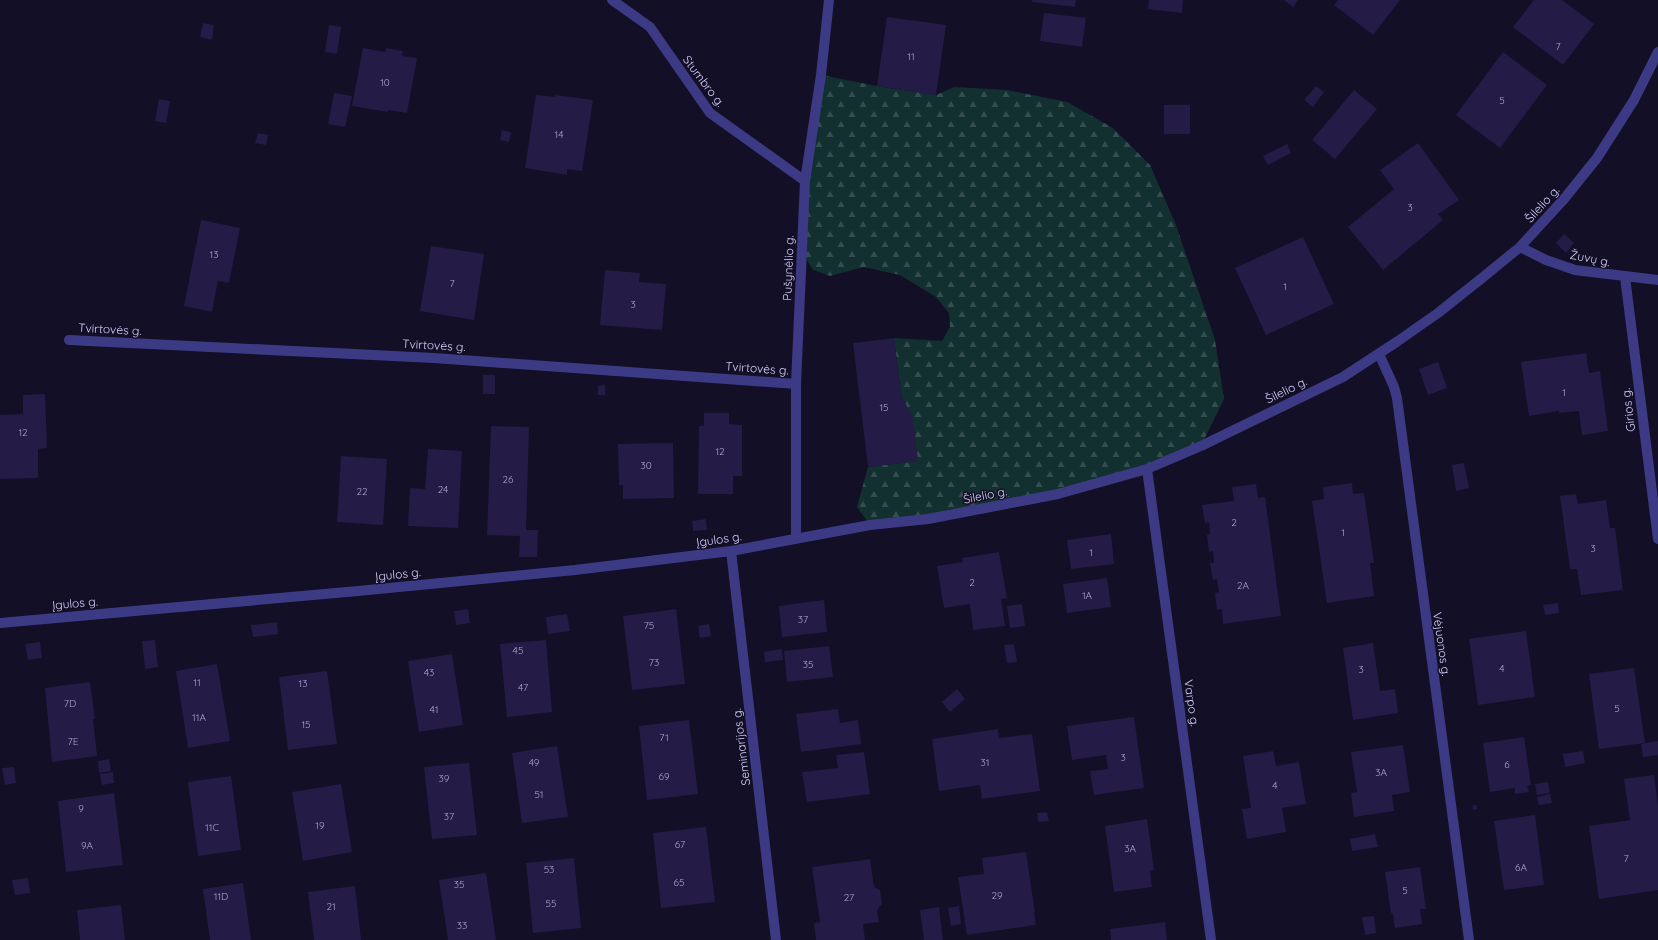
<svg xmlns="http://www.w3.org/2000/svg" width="1658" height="940" font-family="Quicksand,sans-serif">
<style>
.forest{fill:url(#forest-firs)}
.building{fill:#241b47}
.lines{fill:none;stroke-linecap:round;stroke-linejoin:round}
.minor{stroke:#3d3a85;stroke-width:10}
.labels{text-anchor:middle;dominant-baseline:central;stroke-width:3;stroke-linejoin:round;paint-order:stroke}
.number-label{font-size:10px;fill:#aca6d1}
.street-label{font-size:12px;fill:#d9d4ff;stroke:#130f26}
</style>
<defs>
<pattern id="forest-firs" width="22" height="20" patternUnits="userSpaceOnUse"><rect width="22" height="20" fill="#12302f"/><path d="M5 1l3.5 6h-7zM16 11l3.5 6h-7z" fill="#344d4e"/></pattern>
</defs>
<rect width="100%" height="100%" fill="#130f26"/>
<path class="forest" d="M821 75 877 86 936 95 954 87 1007 90 1067 102 1113 128 1150 165 1176 225 1215 340 1224 399 1201 446 1058 494 870 525 857 507 868 467 917 461 901 394 894 338 942 341 950 327 949 313 936 297 900 275 864 267 830 276 813 270 802 252Z"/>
<path class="building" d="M1032 0H1076L1075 7 1032 2Z
M1149 0H1183L1182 13 1148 9Z
M1284 0H1298L1293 7Z
M1338 0H1400L1373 35 1334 5Z
M1534 0H1562L1594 24 1563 65 1513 27Z
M1044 13 1086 18 1082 47 1040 41Z
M887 17 946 25 936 95 877 86Z
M203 23 214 25 212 40 200 37Z
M329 25 341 27 337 54 325 52Z
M363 48 385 52 386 48 403 51 402 56 417 58 407 113 388 110V112L352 106Z
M1503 52 1547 85 1500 148 1456 115Z
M1316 86 1324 92 1313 107 1304 100Z
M1354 90 1377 109 1335 159 1312 140Z
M334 93 352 96 345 127 328 124Z
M536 95 555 97V95L593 100 582 171 567 169V175L525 168Z
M159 99 170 101 166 123 155 121Z
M1164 105H1190V134H1164Z
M502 130 511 132 509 142 500 140Z
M258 133 268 135 266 145 255 143Z
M1418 143 1459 200 1438 214 1443 220 1383 270 1348 227 1394 189 1380 170Z
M1287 144 1291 153 1268 165 1263 156Z
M201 220 240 228 229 283 218 281 212 312 184 306Z
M1564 234 1574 243 1566 253 1556 243Z
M1303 237 1334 304 1266 335 1235 268Z
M431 246 484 254 474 320 420 311Z
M605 270 640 273 639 282 666 284 662 330 600 325Z
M894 338 901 394 913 419 918 461 868 467 853 343Z
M1586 353 1589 373 1600 371 1608 431 1582 435 1579 411 1559 413V411L1529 416 1521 362Z
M1438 362 1447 388 1428 395 1419 369Z
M483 375H495V394H483Z
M605 385V395H598V386Z
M45 394 47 448 38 449V478L0 479V415L23 414V395Z
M704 413H729V424L742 425V476H733V494H698L699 426H704Z
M491 426 529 427 526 530H538L537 557H519L520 536 487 535Z
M673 443 674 498 623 499V485H619L618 444Z
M428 449 462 451 458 528 408 526 410 488 425 489Z
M341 456 387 459 383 525 337 522Z
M1464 463 1469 488 1456 491 1452 465Z
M1352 483 1353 494 1364 493 1374 563H1370L1374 596 1327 603 1312 501 1324 499 1323 487Z
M1256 484 1258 498 1265 497 1281 616 1223 624 1222 609 1217 610 1215 593 1219 592 1217 579 1213 580 1210 563H1214L1213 551 1209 552 1207 535 1210 534 1209 522 1205 523 1202 505 1234 501 1232 487Z
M1576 494 1578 504 1606 500 1610 528H1615L1623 590 1581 595 1577 569H1570L1560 496Z
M706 519 707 530 693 531 692 521Z
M1111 534 1114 564 1071 569 1067 540Z
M999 552 1007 598 1001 599 1005 626 973 630 970 604 944 608 937 566 963 562 962 558Z
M1107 578 1111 607 1067 613 1063 584Z
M824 600 827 632 782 637 779 606Z
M1558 603 1559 613 1545 615 1543 605Z
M1022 604 1025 626 1010 628 1007 606Z
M468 609 470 623 456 625 454 611Z
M676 609 685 684 632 690 623 616Z
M567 614 570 631 548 634 546 617Z
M277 622 278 634 253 637 251 625Z
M709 624 711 636 700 638 698 626Z
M1526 631 1535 697 1478 705 1469 639Z
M155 640 158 667 145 669 142 641Z
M546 640 552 712 507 717 500 644Z
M40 642 42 658 28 660 25 644Z
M1373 643 1380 691 1395 689 1398 713 1353 720 1343 648Z
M1014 644 1017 662 1007 663 1004 645Z
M829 646 833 677 787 682 784 651Z
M782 649 783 660 765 662 764 652Z
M452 654 463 725 419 732 408 661Z
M217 664 230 741 188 748 176 671Z
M1634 668 1645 743 1599 749 1589 674Z
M327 671 337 744 288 750 279 677Z
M90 682 95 719H93L97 756 52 762 45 688Z
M957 689 965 699 950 712 942 702Z
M838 709 840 723 858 720 861 744 801 752 796 714Z
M1134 717 1144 788 1094 795 1090 771 1108 769 1106 755 1072 760 1067 726Z
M689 720 698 794 647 800 639 726Z
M998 729 999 738 1032 734 1040 791 982 799 980 785 939 791 932 739Z
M1524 737 1531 785 1527 786 1529 792 1515 794V788L1490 792 1483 743Z
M1658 741V755L1643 757 1641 744Z
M1403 745 1410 792 1392 795 1394 811 1354 817 1351 793 1357 792 1351 752Z
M557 746 568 817 522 823 512 753Z
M1273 751 1276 766 1299 762 1306 804 1282 808 1286 832 1247 839 1242 809 1251 808 1243 756Z
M1583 751 1585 763 1565 767 1563 754Z
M864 752 870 794 807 802 802 772 838 768 836 755Z
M109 759 111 771 99 773 98 761Z
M469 763 477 835 432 839 424 767Z
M14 767 16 783 5 785 2 768Z
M113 772 114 783 102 785 100 774Z
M1654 775 1658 806V890L1599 899 1589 826 1630 820 1624 779Z
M231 776 241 850 198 856 188 782Z
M1548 782 1550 793 1537 795 1535 784Z
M341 784 352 852 303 861 292 792Z
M114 793 123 865 66 872 58 801Z
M1550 794 1552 803 1539 805 1537 797Z
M1477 805V809L1473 810 1472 806Z
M1047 812 1049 821 1038 822 1037 813Z
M1535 815 1544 885 1504 890 1494 821Z
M1147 819 1154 870 1150 871 1152 887 1114 892 1105 826Z
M706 827 715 902 661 908 653 833Z
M1375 834 1378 847 1352 851 1350 839Z
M1026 852 1035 913H1034L1036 925 967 935 958 877 984 874 982 858Z
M574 858 581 928 533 933 526 863Z
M870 859 874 887 880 890 882 904 877 910 879 922 863 924 865 940H816L814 923 820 922 812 867Z
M1420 867 1426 909H1420L1422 924 1395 928 1393 914 1391 913 1385 872Z
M486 873 496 940H448L439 880Z
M28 878 30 893 15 895 12 880Z
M243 883 251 940H210L203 889Z
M355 886 361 940H314L308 892Z
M121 905 125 940H80L77 910Z
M959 906 961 924 951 926 948 908Z
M939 907 943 940H924L920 910Z
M1374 916 1376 933 1365 935 1362 917Z
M1165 922 1167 940H1111L1110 929Z"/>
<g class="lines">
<path class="minor" d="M612 0 650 27 710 113 805 181
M1520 247 1546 260 1575 270 1658 280
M1625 277 1658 539
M69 340 434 358 796 384
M1379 354 1394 387 1397 398 1469 940
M1147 469 1211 940
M796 538V384L805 181 821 75 829 0
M731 551 776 940
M0 623 358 591 575 570 731 551 870 525 928 519 1058 494 1147 469 1201 446 1343 377 1398 341 1438 313 1482 278 1520 247 1564 199 1597 158 1634 100 1658 52"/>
</g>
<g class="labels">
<g class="number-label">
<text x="1558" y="46">7</text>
<text x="911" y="56">11</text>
<text x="385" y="82">10</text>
<text x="1502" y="100">5</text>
<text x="559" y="134">14</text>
<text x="1410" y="207">3</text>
<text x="214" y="254">13</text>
<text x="452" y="283">7</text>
<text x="1285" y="286">1</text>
<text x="633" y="304">3</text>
<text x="1564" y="392">1</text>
<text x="884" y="407">15</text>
<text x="23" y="432">12</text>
<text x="720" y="451">12</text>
<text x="646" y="465">30</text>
<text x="508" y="479">26</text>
<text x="443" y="489">24</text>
<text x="362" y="491">22</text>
<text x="1234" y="522">2</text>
<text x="1343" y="532">1</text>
<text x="1593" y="548">3</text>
<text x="1091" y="552">1</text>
<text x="972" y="582">2</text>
<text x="1243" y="585">2A</text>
<text x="1087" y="595">1A</text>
<text x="803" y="619">37</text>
<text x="649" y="625">75</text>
<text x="518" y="650">45</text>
<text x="654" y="662">73</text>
<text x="808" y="664">35</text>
<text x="1502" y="668">4</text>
<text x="1361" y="669">3</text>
<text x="429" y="672">43</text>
<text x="197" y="682">11</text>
<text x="303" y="683">13</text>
<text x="523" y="687">47</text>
<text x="70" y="703">7D</text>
<text x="1617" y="708">5</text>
<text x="434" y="709">41</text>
<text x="199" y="717">11A</text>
<text x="306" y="724">15</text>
<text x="664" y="737">71</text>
<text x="73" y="741">7E</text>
<text x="1123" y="757">3</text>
<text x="534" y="762">49</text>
<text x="985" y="762">31</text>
<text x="1507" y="764">6</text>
<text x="1381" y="772">3A</text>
<text x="664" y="776">69</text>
<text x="444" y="778">39</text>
<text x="1275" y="785">4</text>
<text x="539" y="794">51</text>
<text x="81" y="808">9</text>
<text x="449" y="816">37</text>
<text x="320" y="825">19</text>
<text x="212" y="827">11C</text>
<text x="680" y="844">67</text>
<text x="87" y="845">9A</text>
<text x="1130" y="848">3A</text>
<text x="1626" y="858">7</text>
<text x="1521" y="867">6A</text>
<text x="549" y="869">53</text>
<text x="679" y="882">65</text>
<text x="459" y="884">35</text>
<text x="1405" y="890">5</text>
<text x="997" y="895">29</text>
<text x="221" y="896">11D</text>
<text x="849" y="897">27</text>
<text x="551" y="903">55</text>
<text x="331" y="906">21</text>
<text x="462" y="925">33</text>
</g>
<g class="street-label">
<text transform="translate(704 81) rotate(53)">Stumbro g.</text>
<text transform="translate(1542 204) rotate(-48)">Šilelio g.</text>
<text transform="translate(1590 258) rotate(11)">Žuvų g.</text>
<text transform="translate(788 268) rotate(-88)">Pušynėlio g.</text>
<text transform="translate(110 329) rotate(3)">Tvirtovės g.</text>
<text transform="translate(434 345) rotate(3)">Tvirtovės g.</text>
<text transform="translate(757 368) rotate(4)">Tvirtovės g.</text>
<text transform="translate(1286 390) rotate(-26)">Šilelio g.</text>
<text transform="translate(1628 410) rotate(-97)">Girios g.</text>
<text transform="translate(985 495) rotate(-11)">Šilelio g.</text>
<text transform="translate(719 539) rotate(-8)">Įgulos g.</text>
<text transform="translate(398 574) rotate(-6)">Įgulos g.</text>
<text transform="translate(75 603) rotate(-5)">Įgulos g.</text>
<text transform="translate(1442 644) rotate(82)">Vėjuonos g.</text>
<text transform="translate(1192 703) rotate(82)">Varpo g.</text>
<text transform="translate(741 747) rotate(-97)">Seminarijos g.</text>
</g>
</g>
</svg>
